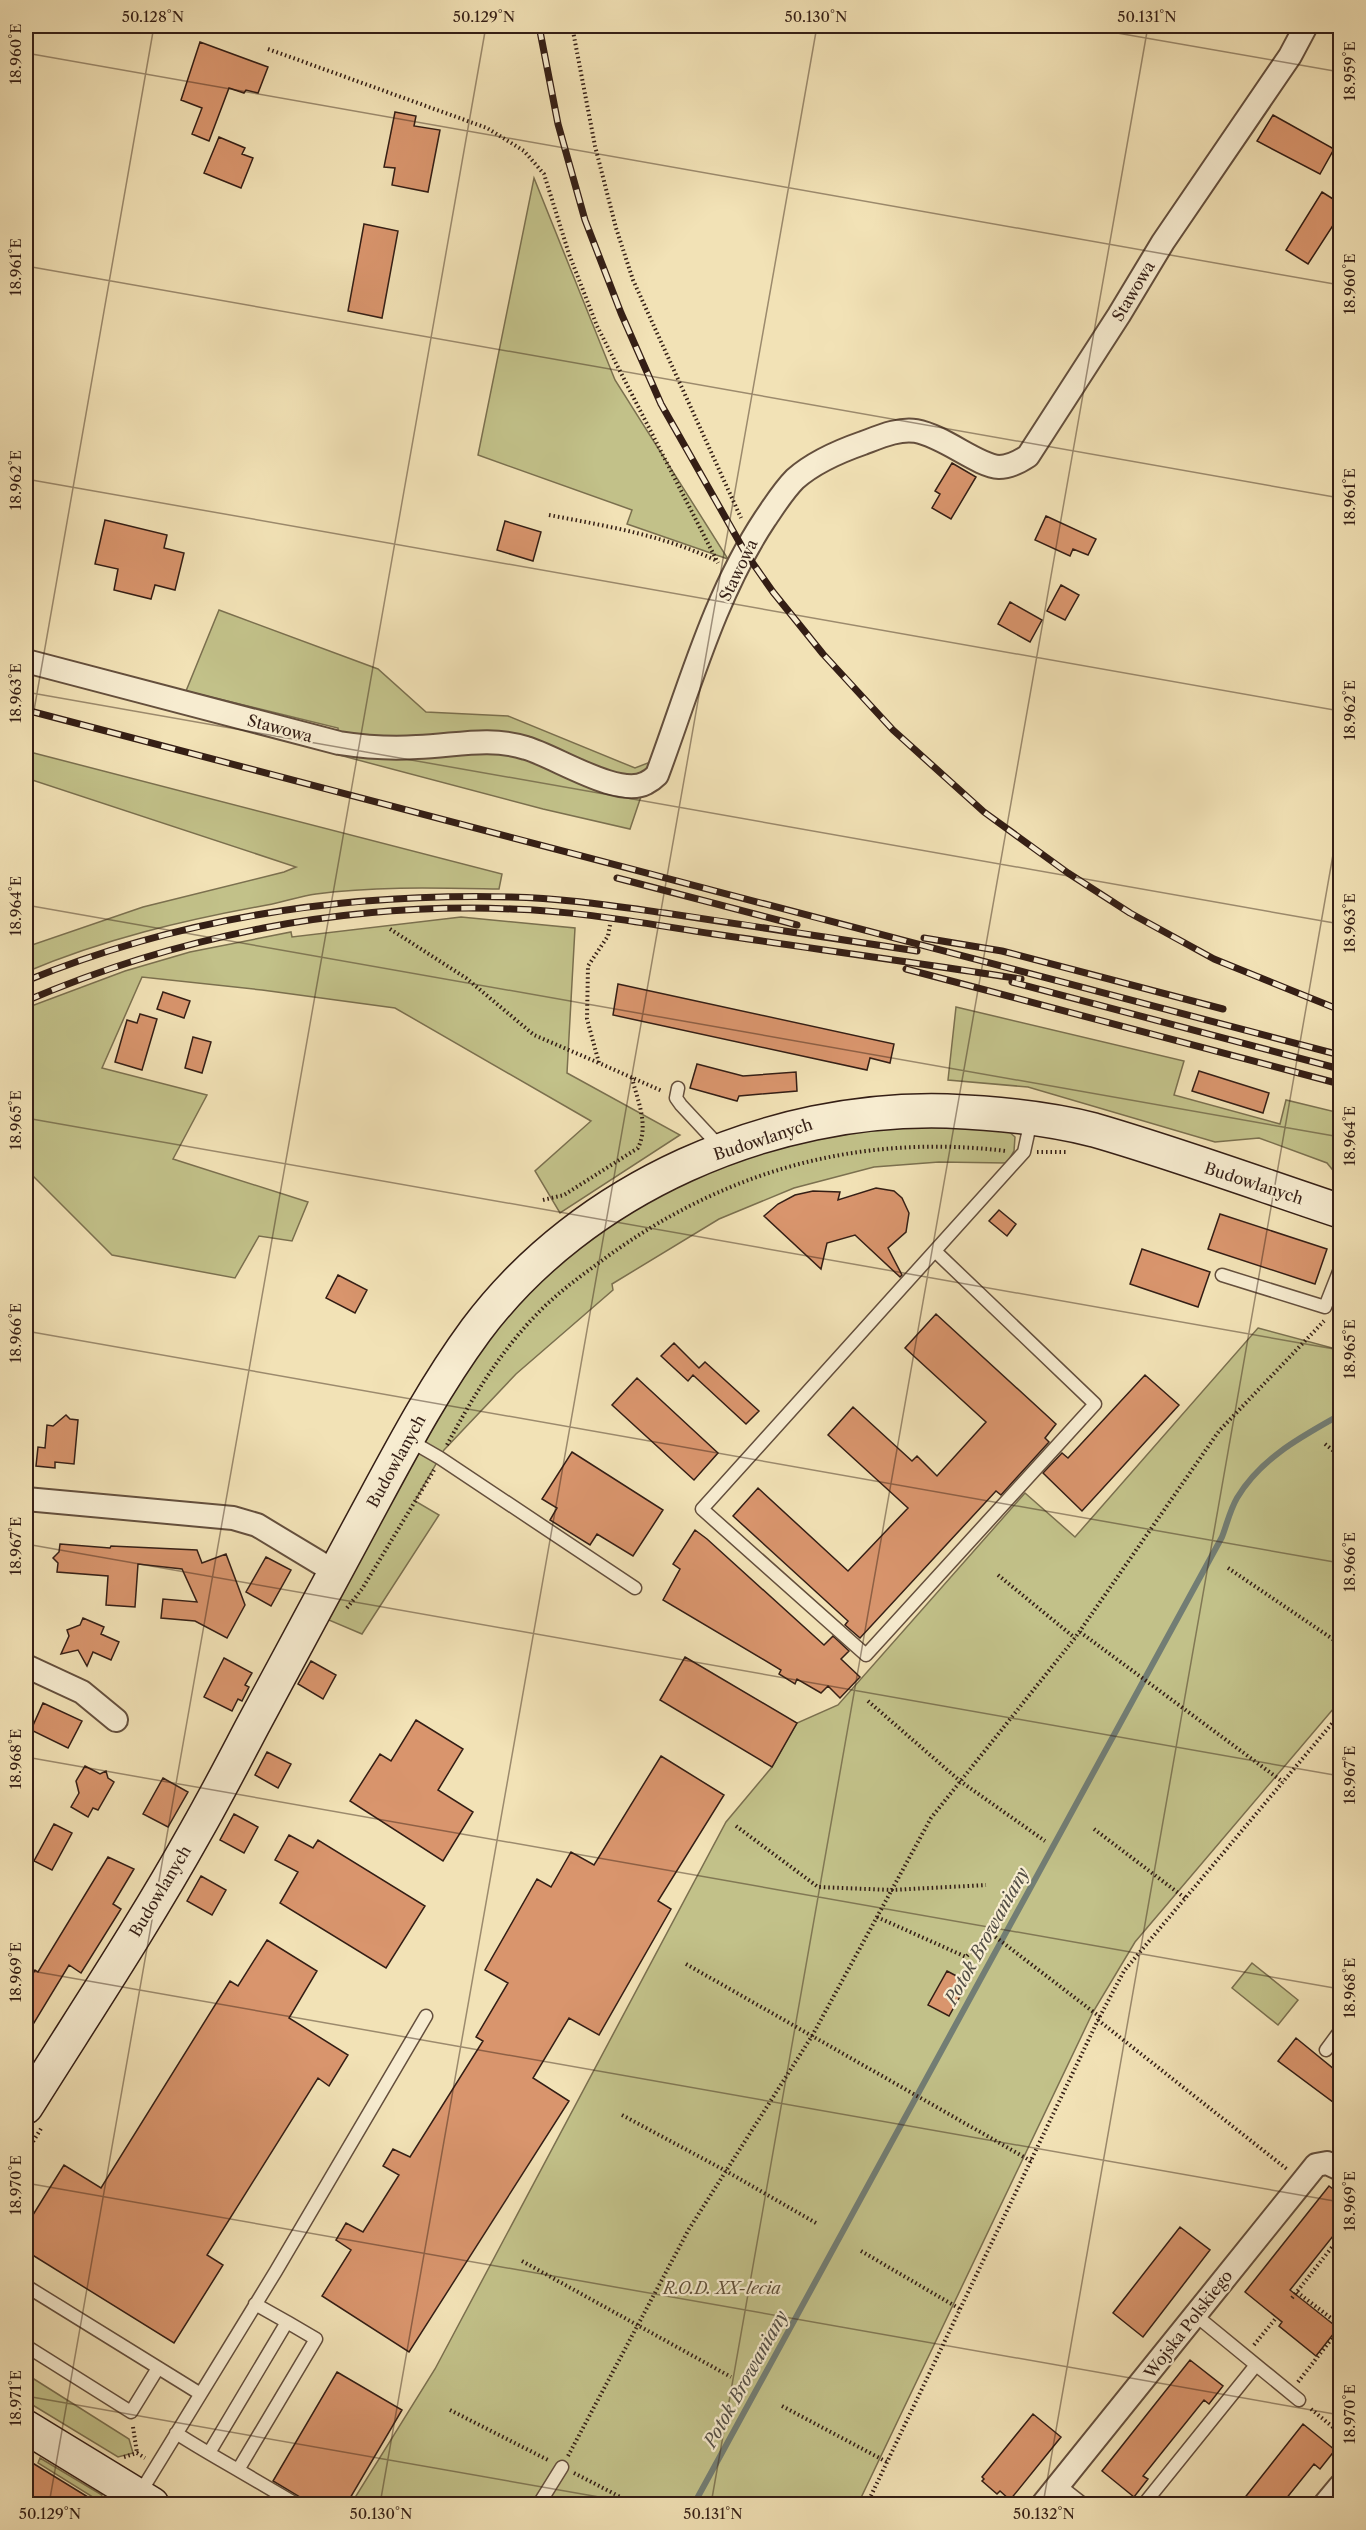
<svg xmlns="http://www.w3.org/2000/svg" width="1366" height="2530" font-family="'Libre Caslon Text',serif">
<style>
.green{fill:#c2c189;stroke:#7b704f;stroke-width:1.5}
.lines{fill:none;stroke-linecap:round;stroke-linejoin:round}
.stream{stroke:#727d74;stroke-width:6}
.building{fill:#d9956d;stroke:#341e15;stroke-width:1.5}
.lane-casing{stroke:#644f3d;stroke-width:15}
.street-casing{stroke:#644f3d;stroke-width:26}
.secondary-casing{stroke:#341e15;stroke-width:36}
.path{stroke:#341e15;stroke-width:4;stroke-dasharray:1.5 3;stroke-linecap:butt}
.lane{stroke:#f7ecd0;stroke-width:12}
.street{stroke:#f7ecd0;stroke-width:22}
.secondary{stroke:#f7ecd0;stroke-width:33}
.rail-casing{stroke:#341e15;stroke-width:7}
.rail{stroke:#f7ecd0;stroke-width:4.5;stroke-dasharray:14;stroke-linecap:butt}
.ticks{fill:none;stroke:#341e15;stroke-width:1.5;stroke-opacity:0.45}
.labels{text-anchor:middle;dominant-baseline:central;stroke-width:4.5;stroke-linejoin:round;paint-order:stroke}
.street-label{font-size:16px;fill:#341e15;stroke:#f7ecd0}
.park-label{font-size:16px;font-style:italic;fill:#5f4f38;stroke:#f7ecd0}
.water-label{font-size:18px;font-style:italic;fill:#534e45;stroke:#f7ecd0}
.neatline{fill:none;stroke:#341e15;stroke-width:2}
.ticks-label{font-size:15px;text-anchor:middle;fill:#341e15}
</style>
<rect width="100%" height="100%" fill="#f2e2b6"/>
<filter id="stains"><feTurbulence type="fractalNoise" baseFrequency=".00333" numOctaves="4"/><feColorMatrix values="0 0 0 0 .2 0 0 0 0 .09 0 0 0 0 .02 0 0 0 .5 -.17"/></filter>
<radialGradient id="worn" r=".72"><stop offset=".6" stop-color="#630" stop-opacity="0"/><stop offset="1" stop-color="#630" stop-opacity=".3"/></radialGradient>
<path class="green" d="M534 178 615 380 728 559 627 524 632 510 478 455Z
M219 610 378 669 426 712 508 716 635 768 653 761 630 829 543 809 339 755 338 728 186 691Z
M26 751 502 874 499 889C439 888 376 886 316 894 300 896 284 902 267 905 184 920 104 939 26 972V947L143 907 284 872 296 867 26 778Z
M461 917 575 928 567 1073 680 1135 560 1213 535 1171 591 1121 395 1008 262 990 142 977 102 1068 207 1095 173 1159 308 1202 292 1241 259 1236 235 1278 112 1255 26 1169V1008L125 971 190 952 291 932 292 937Z
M956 1007 1184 1061 1174 1095 1280 1124 1286 1100 1340 1113V1179L1327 1163 1259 1138 1215 1142 1028 1087 948 1080Z
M956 1123 1005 1128 1015 1137 1014 1151 1007 1163 939 1162 874 1167 794 1188 719 1219 612 1284 613 1290 516 1374 444 1450 415 1501 439 1515 362 1634 324 1618 475 1353 530 1290 580 1246 643 1202 725 1164 803 1138 873 1127Z
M1258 1328 1340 1350V1701L1135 1942 1093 2012 858 2504H351L435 2369 726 1822 772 1767 797 1723 838 1705 1025 1493 1075 1537Z
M1252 1963 1298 2000 1278 2025 1232 1988Z
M26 2374 129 2439 133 2453 118 2457 26 2401Z
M40 2458 102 2495 99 2501 38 2463Z"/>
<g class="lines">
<path class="stream" d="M694 2504 1222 1537C1227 1524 1230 1510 1237 1498 1261 1458 1301 1437 1340 1415"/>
</g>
<path class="building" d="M200 42 268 67 258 93 246 90 244 93 229 88 209 141 192 134 202 108 181 100Z
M395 112 416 116 414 126 440 130 428 192 392 185 395 168 384 167Z
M1273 115 1334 149 1320 174 1257 141Z
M219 137 245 148 242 154 253 158 241 188 204 173Z
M1322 192 1341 204V213L1308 264 1286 250Z
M364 224 398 231 382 318 348 311Z
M952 463 976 477 951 519 932 508 940 494 935 491Z
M1046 516 1096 539 1088 555 1073 549 1070 556 1035 540Z
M105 520 167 535 164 548 184 553 175 590 155 585 151 599 114 590 118 569 95 564Z
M505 521 541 532 533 561 497 550Z
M1061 585 1079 595 1065 620 1047 611Z
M1010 602 1042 620 1030 642 998 624Z
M618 984 894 1044 890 1063 870 1058 867 1070 613 1015Z
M163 992 190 1001 184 1018 157 1009Z
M140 1014 157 1019 142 1070 115 1062 127 1020 137 1023Z
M193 1037 211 1042 202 1073 185 1068Z
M697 1064 743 1076 796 1072 797 1091 739 1096 737 1101 690 1088Z
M1199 1071 1269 1093 1263 1113 1192 1091Z
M876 1188 894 1191 902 1198 909 1213 906 1232 888 1248 902 1275 900 1277 855 1235 827 1243 821 1269 764 1216 778 1204 795 1195 813 1191 840 1192 838 1200Z
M999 1210 1016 1224 1007 1236 989 1221Z
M1220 1214 1327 1249 1315 1284 1208 1249Z
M1142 1249 1210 1272 1198 1307 1130 1284Z
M338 1275 367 1290 355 1313 326 1298Z
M936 1314 1056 1424 1045 1438 1049 1442 1001 1495 996 1491 860 1638 845 1625 848 1621 733 1516 758 1488 848 1571 908 1508 828 1435 853 1407 912 1461 917 1456 937 1476 986 1422 905 1348Z
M674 1343 699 1368 705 1362 759 1411 746 1424 693 1375 688 1381 661 1356Z
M1145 1375 1179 1405 1082 1511 1043 1473 1062 1453 1068 1458Z
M637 1378 718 1453 694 1480 612 1405Z
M66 1415 70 1419 78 1420 74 1464 55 1462V1468L36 1466 38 1447 45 1448 47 1425 53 1426Z
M572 1452 663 1510 633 1556 597 1534 590 1545 550 1520 557 1508 542 1499Z
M695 1530 707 1539 824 1645 833 1636 849 1651 841 1659 860 1677 840 1698 828 1686 821 1693 797 1679 795 1684 779 1674 781 1670 663 1600 680 1569 673 1564Z
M60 1544 110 1548 111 1546 197 1550 202 1563 226 1554 245 1605 227 1638 195 1621 161 1618 163 1599 197 1602 182 1569 138 1564 135 1607 106 1605 108 1576 57 1572 58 1563 53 1558 59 1552Z
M266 1557 291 1570 271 1606 246 1592Z
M83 1618 104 1627 101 1634 119 1642 111 1660 93 1652 87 1666 78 1650 61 1654 69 1636 67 1630 80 1625Z
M685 1657 797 1723 772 1767 660 1700Z
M224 1658 252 1673 245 1685 249 1687 242 1701 238 1699 232 1711 204 1697Z
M311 1661 336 1675 323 1699 298 1684Z
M43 1703 82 1721 68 1748 31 1730Z
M416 1720 463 1749 438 1790 473 1812 443 1861 350 1801 380 1754 391 1761Z
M267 1752 291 1764 278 1788 255 1775Z
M661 1756 724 1795 658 1901 671 1909 599 2035 569 2018 533 2078 569 2101 409 2352 322 2296 351 2250 336 2240 346 2223 363 2232 399 2175 383 2166 393 2149 410 2157 483 2041 476 2037 508 1983 485 1970 537 1879 551 1887 571 1852 594 1865Z
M85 1766 100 1774 106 1771 108 1778 114 1782 98 1810 93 1808 88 1817 71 1807 79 1793 76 1781Z
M163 1778 188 1792 168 1827 143 1814Z
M234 1814 258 1827 244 1853 220 1840Z
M54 1824 72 1833 52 1870 34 1861Z
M289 1835 313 1848 318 1840 425 1906 386 1968 280 1903 298 1872 275 1860Z
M108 1857 134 1869 113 1904 121 1909 81 1973 69 1965 26 2036V1985L35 1970 38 1972Z
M201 1876 226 1890 212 1915 187 1901Z
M267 1940 317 1971 289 2018 348 2055 329 2086 318 2078 207 2255 223 2265 174 2343 26 2251V2226L64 2165 101 2188 230 1981 238 1986Z
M947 1971 968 1982 949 2016 928 2005Z
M1296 2038 1335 2070 1333 2073 1341 2079V2108L1278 2061Z
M1329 2186 1341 2195V2226L1290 2290 1338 2328 1316 2356 1279 2326 1282 2322 1245 2292Z
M1180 2227 1210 2250 1143 2337 1113 2313Z
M1190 2360 1223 2386 1209 2404 1204 2400 1143 2476 1148 2479 1134 2497 1102 2471Z
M337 2372 402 2410 346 2505H307L300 2497 273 2481Z
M1033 2414 1061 2437 1010 2500 1000 2491 997 2494 982 2481 984 2479 982 2477Z
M1303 2424 1335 2450 1320 2469 1314 2464 1281 2505H1239Z
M26 2459 101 2505H35L26 2499Z"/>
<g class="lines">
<defs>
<path id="lane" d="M678 1088 676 1098 681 1105 722 1149
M936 1252 1095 1404 866 1655 702 1509 1024 1152 1031 1120
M1222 1275 1325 1307 1340 1269
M407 1439 440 1458 635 1588
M1326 2050 1340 2031
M26 2286 199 2393
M255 2304 287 2322
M1194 2314 1299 2400
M26 2346 131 2412 158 2368
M176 2433C196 2446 217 2458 238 2470L316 2339 287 2322 209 2453
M238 2470 296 2504
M1060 2486 1083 2504
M140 2493 276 2271 426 2016
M539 2504 562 2467
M1144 2504 1256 2365"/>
<path id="street" d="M26 661 339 743C365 747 391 749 417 747 455 746 488 736 526 748 555 756 618 798 646 783 650 781 654 778 657 775 689 689 714 596 765 519 774 506 783 491 795 479 813 463 840 451 863 443 879 437 899 428 916 431 944 436 978 466 999 467 1010 467 1019 462 1028 456L1119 315 1163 242 1290 56 1306 26
M26 1499 233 1518 257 1525 335 1572
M26 1666 82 1692 116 1720
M1043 2504 1316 2165 1327 2163 1340 2169
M1325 2504 1340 2486"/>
<path id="secondary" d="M26 2107C83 2016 143 1926 196 1831 216 1796 234 1761 253 1725 291 1654 329 1584 367 1513 401 1450 434 1387 476 1330 583 1187 771 1106 947 1111 995 1113 1047 1118 1094 1130 1177 1154 1259 1184 1340 1211
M26 2427 152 2504"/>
</defs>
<use href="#lane" class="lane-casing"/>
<use href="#street" class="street-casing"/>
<use href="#secondary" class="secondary-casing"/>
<path class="path" d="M572 26 595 146 616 228 633 280 741 518
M268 49 487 128 524 151 544 174 569 254 597 326 718 563
M549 515C606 526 662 535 715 560
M610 925 608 936 588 966 587 1019 599 1063 662 1091
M390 929 466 978 534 1035 599 1063
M1037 1152H1066
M543 1200 564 1195 638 1148C649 1125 638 1102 632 1078
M1325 1444 1340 1456
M447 1445C472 1398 500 1352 537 1314 557 1293 581 1276 604 1259 724 1171 858 1133 1006 1151
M1228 1568 1340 1644
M998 1575 1075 1638
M347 1608 362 1589 434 1470
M1080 1632 1283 1782
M868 1701 960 1781 1045 1841
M736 1826 818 1887 892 1890 986 1885
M1094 1829 1185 1898
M877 1917 966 1957 989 1932 1100 2017
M686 1964 1031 2161
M1098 2020 1288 2170
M622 2115 726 2171 816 2223
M26 2153 42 2127
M861 2251 960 2309
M522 2261 731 2377
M1297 2292 1340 2325
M1292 2298 1340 2237
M1254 2345 1276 2318
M1298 2382 1340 2328
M782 2406 887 2462
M1311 2409 1340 2433
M450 2410 548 2460
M133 2427 137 2453
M568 2456 689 2229 812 2036 931 1818 1075 1638 1219 1431 1324 1321
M124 2457 137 2453 145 2458
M574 2473 634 2504
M867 2504 1098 2020 1124 1971 1340 1714"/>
<use href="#lane" class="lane"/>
<use href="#street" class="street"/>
<use href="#secondary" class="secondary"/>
<defs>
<path id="rail" d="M539 26 558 124 585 220 621 313 661 404 745 552 773 592 823 654 893 730 984 812 1068 873 1130 913 1214 959 1340 1010
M26 710 1340 1055
M617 878 797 925
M924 938 1002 951 1223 1009
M906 969 1340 1084
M26 981C179 918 345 893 511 897 562 898 614 906 665 913 749 925 833 938 917 951
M1012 982 1340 1069
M26 1001C178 936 346 902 512 909 580 911 647 924 714 934 816 949 919 963 1021 979"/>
</defs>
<use href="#rail" class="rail-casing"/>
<use href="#rail" class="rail"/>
</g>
<path class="ticks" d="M1077 26 1340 72M26 53 1340 285M26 266 1340 498M26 479 1340 711M26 692 1340 924M26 756 154 26M26 905 1340 1137M26 1118 1340 1350M26 1331 1340 1563M26 1544 1340 1776M26 1757 1340 1989M26 1970 1340 2202M26 2183 1340 2415M26 2396 639 2504M49 2504 486 26M380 2504 817 26M711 2504 1148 26M1043 2504 1340 815"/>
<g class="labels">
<g class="street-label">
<text transform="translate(1133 291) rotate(-59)">Stawowa</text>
<text transform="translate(738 570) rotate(-64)">Stawowa</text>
<text transform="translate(280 728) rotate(15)">Stawowa</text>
<text transform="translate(763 1139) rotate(-18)">Budowlanych</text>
<text transform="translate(1254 1183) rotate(18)">Budowlanych</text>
<text transform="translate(396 1461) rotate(-61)">Budowlanych</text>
<text transform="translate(160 1891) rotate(-59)">Budowlanych</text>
<text transform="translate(1188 2324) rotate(-52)">Wojska Polskiego</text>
</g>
<g class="park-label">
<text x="722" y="2288">R.O.D. XX-lecia</text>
</g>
<g class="water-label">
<text transform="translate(987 1936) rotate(-61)">Potok Browaniany</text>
<text transform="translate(746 2379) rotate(-61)">Potok Browaniany</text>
</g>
</g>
<rect width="1366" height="2530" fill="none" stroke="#f2e2b6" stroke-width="66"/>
<rect x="33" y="33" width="1300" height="2464" class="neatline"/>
<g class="ticks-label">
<text x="153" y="22">50.128°N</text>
<text x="484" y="22">50.129°N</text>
<text x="816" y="22">50.130°N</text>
<text x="1147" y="22">50.131°N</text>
<text transform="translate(16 54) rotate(-90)" y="5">18.960°E</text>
<text transform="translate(1350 71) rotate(-90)" y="5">18.959°E</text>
<text transform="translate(16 267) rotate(-90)" y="5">18.961°E</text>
<text transform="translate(1350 284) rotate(-90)" y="5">18.960°E</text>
<text transform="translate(16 480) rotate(-90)" y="5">18.962°E</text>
<text transform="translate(1350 497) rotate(-90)" y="5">18.961°E</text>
<text transform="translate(16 693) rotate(-90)" y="5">18.963°E</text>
<text transform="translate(1350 710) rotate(-90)" y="5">18.962°E</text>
<text transform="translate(16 906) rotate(-90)" y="5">18.964°E</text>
<text transform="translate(1350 923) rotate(-90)" y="5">18.963°E</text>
<text transform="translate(16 1120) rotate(-90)" y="5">18.965°E</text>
<text transform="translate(1350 1136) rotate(-90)" y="5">18.964°E</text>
<text transform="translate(16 1333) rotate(-90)" y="5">18.966°E</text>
<text transform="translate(1350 1349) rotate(-90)" y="5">18.965°E</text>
<text transform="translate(16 1546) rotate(-90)" y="5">18.967°E</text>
<text transform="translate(1350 1562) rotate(-90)" y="5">18.966°E</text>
<text transform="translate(16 1759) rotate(-90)" y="5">18.968°E</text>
<text transform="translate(1350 1775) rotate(-90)" y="5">18.967°E</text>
<text transform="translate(16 1972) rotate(-90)" y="5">18.969°E</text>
<text transform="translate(1350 1988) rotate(-90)" y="5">18.968°E</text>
<text transform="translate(16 2185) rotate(-90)" y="5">18.970°E</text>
<text transform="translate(1350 2201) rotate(-90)" y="5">18.969°E</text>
<text transform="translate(16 2398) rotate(-90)" y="5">18.971°E</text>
<text transform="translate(1350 2414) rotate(-90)" y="5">18.970°E</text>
<text x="50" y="2519">50.129°N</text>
<text x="381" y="2519">50.130°N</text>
<text x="713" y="2519">50.131°N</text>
<text x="1044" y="2519">50.132°N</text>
</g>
<rect width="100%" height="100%" filter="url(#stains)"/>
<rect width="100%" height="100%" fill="url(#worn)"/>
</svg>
